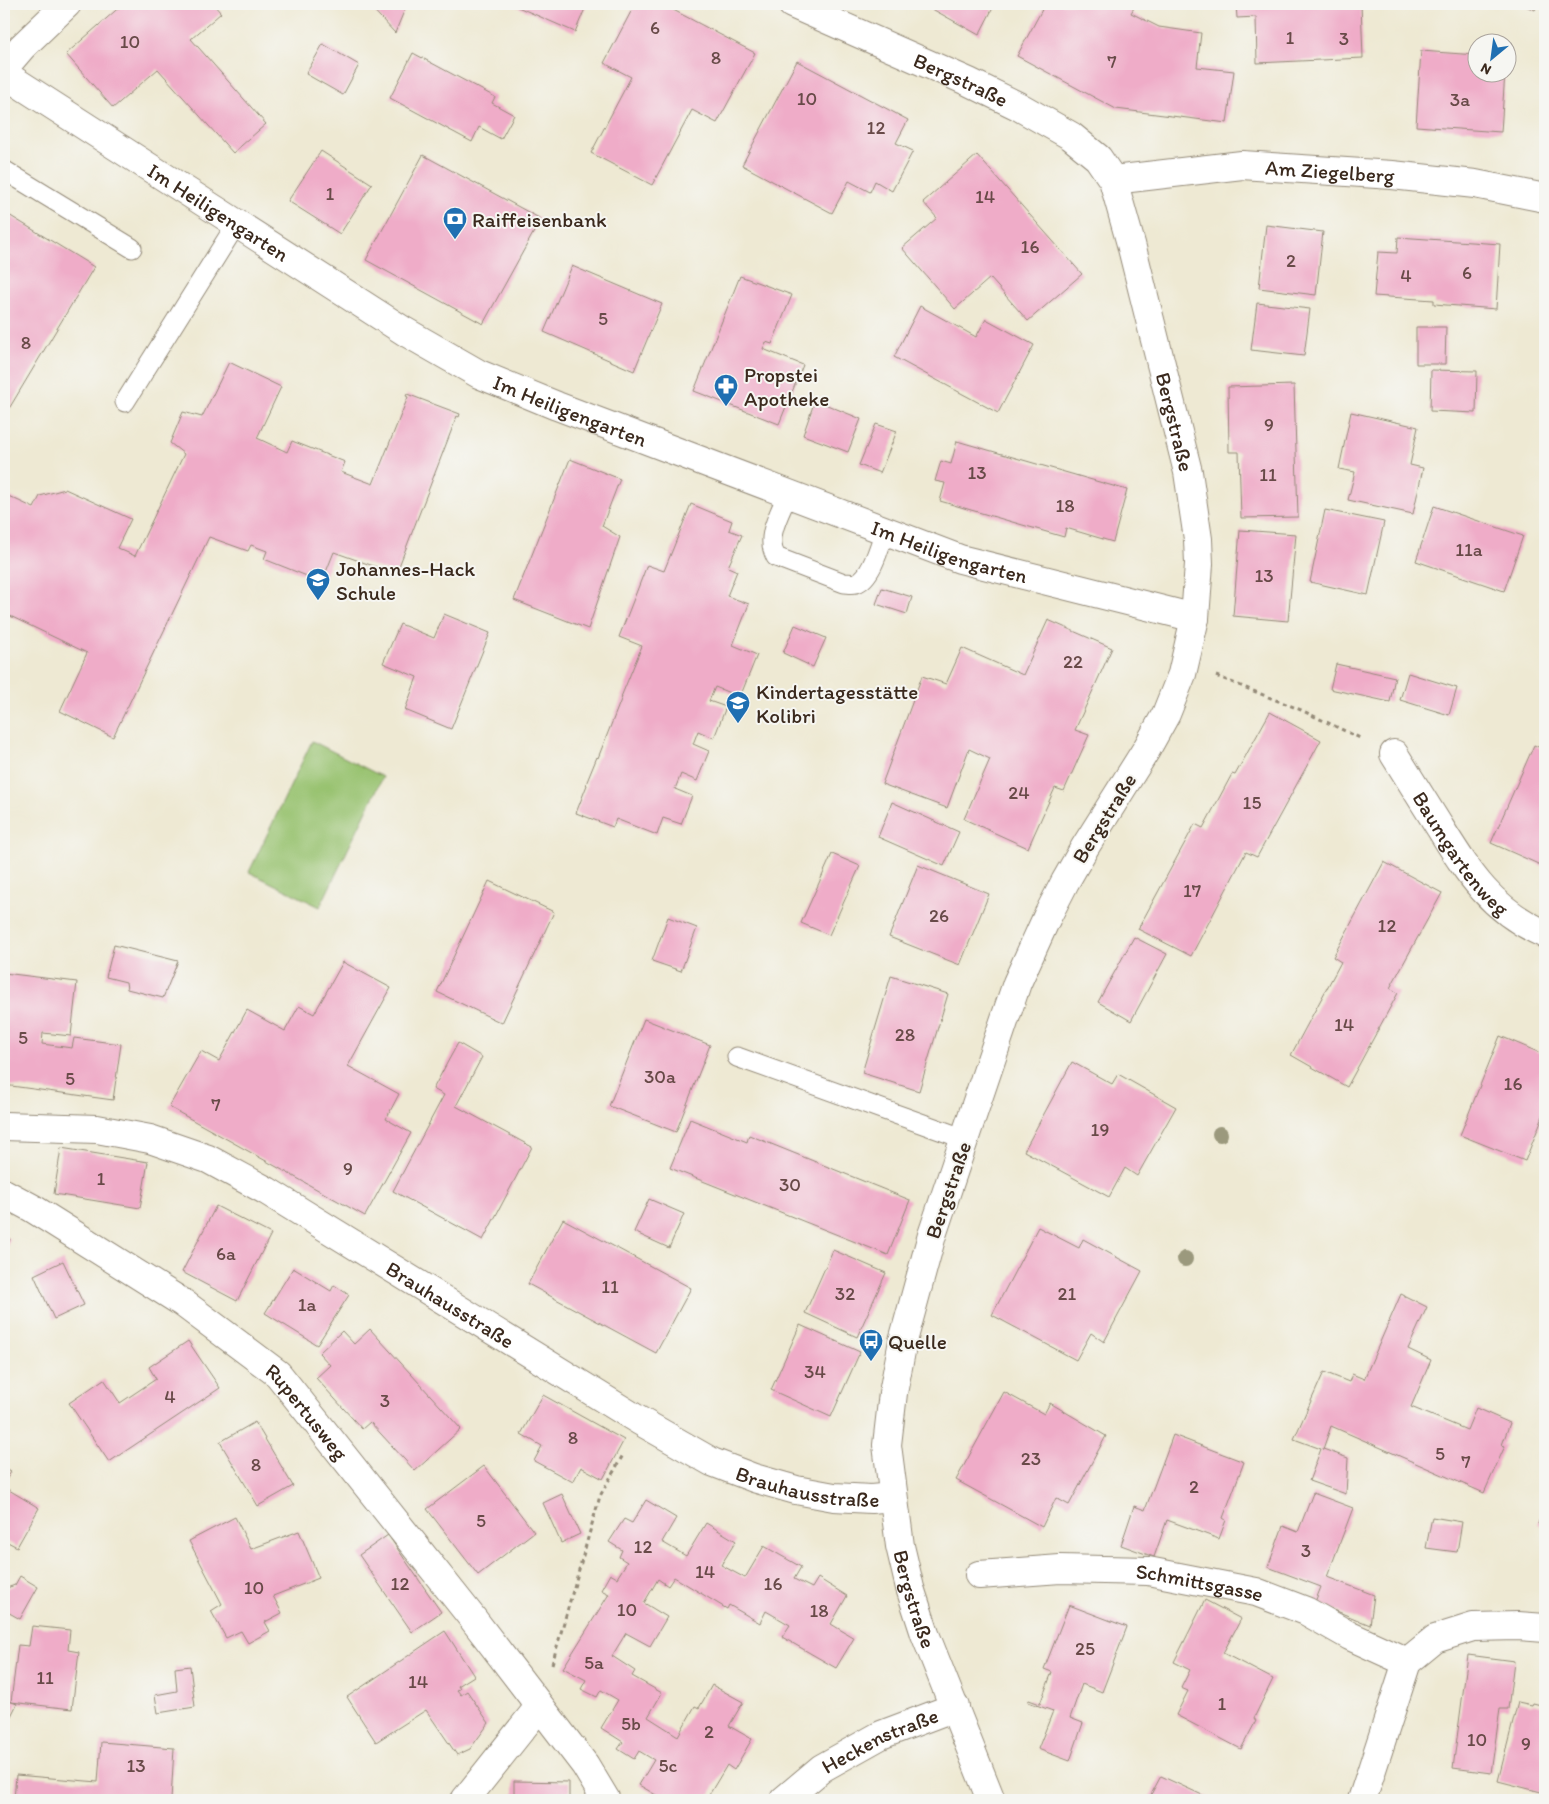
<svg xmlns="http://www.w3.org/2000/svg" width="1549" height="1804" font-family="Itim,sans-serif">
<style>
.green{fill:#98c26f;stroke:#6a7646}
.building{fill:#efacc8}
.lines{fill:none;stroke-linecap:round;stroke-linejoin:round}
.service-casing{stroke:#948a78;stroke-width:21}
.minor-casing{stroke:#948a78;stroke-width:30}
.secondary-casing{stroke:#948a78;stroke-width:30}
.path{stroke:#948a78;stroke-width:3;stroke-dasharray:4 4;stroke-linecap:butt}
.service{stroke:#fff;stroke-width:19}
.minor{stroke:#fff;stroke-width:28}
.secondary{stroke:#fff;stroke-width:28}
.tree{fill:#9b997d}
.labels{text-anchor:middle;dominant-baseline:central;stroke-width:4;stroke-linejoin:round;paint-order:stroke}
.number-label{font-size:19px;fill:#684a48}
.street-label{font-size:21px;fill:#3b2a1e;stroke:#f6f6f2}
.poi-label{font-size:21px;fill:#3b2a1e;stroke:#f6f6f2;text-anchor:start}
</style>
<rect width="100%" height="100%" fill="#f6f6f2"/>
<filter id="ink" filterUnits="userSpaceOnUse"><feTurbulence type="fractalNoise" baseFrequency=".02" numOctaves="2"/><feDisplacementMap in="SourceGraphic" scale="10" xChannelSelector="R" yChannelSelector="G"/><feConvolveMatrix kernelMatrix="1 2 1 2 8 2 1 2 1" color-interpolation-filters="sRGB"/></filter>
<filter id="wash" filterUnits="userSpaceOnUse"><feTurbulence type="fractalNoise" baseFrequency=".0096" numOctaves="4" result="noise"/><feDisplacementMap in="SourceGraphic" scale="20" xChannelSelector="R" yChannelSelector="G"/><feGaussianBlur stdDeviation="1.12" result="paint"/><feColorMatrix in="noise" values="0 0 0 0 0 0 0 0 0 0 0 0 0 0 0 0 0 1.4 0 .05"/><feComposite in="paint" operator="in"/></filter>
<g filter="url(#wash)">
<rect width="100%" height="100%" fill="#eee9d3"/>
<path class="green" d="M312 741 383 777 320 907 249 872Z"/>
<g id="blocks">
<path class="building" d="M123 4H213L221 13 191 39 266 124 233 153 158 69 113 108 66 54Z
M368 4H407L395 33Z
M511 4H587L575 32Z
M635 4H662L755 53 717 123 692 110 652 185 591 153 631 77 604 63Z
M926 4H995L979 35 925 5Z
M1045 4H1136L1131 13 1159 27 1201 33 1197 67 1234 71 1227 123 1116 109 1017 56Z
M1236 4H1361L1363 58 1257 63 1256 17 1237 18Z
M1521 4H1538L1535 10Z
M323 44 359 65 343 95 306 74Z
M1421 51 1476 55V72H1505L1501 132 1416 126Z
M413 53 495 97 492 103 514 115 501 139 479 127 472 142 390 98Z
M797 61 908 120 896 143 913 151 892 191 875 181 870 192 849 181 832 213 742 165Z
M321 151 372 184 340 234 288 201Z
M423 155 541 219 483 324 366 260Z
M977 155 1082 274 1028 321 990 278 955 309 902 248 937 218 923 202Z
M4 212 94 267 4 417Z
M1266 225 1323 232 1316 295 1259 288Z
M1398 237 1500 244 1496 309 1434 304V300L1374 296 1378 252 1397 253Z
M572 266 662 304 634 371 544 332Z
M740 276 792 295 772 344 766 342 763 349 803 365 779 424 694 391Z
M1257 303 1310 309 1304 356 1251 350Z
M920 306 976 337 986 319 1034 345 998 413 894 357Z
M1416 327H1446L1445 364H1416Z
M229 362 281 387 257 438 287 452 292 441 345 462 341 472 373 484 408 397 406 396 407 394 460 414 459 417 457 416 396 574 334 552 322 582 264 559 267 551 251 545 248 551 209 537 113 737 60 711 87 653 6 614 4 617V494L34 508 40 496 65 489 131 519 117 548 135 556 184 454 170 443 183 412 202 417Z
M1431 370 1477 371 1476 413 1430 411Z
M1294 385 1298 517 1241 518 1239 452H1229L1228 387Z
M815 400 861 419 848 452 803 435Z
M1351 412 1418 427 1410 465 1423 468 1413 514 1348 500 1355 472 1339 469Z
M876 424 897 431 880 473 859 465Z
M957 441 1127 490 1113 542 1066 528 1064 537 940 501 945 483 935 481 941 461 951 464Z
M570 459 620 479 602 526 620 537 588 629 514 600Z
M691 504 732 521 729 530 742 535 728 567 737 571 727 596 749 604 733 645 757 655 740 697 715 687 709 701 726 707 714 738 698 731 693 744 709 751 697 781 681 774 675 789 692 796 681 824 663 818 657 835 616 819 613 827 576 813 587 785 586 784 597 757 598 758 622 697H621L642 646 619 637 647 565 664 571Z
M1434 506 1523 536 1504 591 1416 561Z
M1325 510 1384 522 1368 595 1310 582Z
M1240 530 1296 534 1288 621 1233 616Z
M882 588 912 597 907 614 876 604Z
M444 614 490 633 451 729 405 710 417 677 383 663 400 624 434 638Z
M1048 620 1112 648 1075 730 1089 735 1064 791 1055 788 1028 848 964 819 990 759 969 749 947 808 882 784 922 676 946 684 962 648 1023 675Z
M795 625 826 638 813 667 783 653Z
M1336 664 1395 677 1390 702 1330 689Z
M1408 673 1457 688 1449 715 1400 700Z
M1270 712 1321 740 1257 857 1246 852 1191 956 1138 929 1195 824 1203 828 1232 774 1235 775Z
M1534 745 1545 750V867L1491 843Z
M892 802 959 832 944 866 878 837Z
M832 854 860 866 829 935 801 923Z
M1384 862 1442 893 1390 988 1398 993 1347 1087 1291 1055 1341 962 1333 957Z
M918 865 989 894 960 965 889 937Z
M489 881 554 912 502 1023 437 992Z
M668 917 697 928 681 971 652 961Z
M1134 937 1167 954 1131 1021 1098 1002Z
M114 945 178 961 163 998 127 989 126 982 106 977Z
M343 962 391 988 348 1066 399 1094 386 1119 411 1133 365 1216 169 1107 201 1051 219 1061 247 1010 285 1031 299 1006 314 1014Z
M4 973 77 982 71 1036 43 1033 42 1044 72 1048 74 1038 121 1044 113 1100 4 1085Z
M891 976 948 994 919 1091 862 1073Z
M644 1019 710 1045 676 1132 609 1106Z
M1500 1036 1545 1055V1111L1525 1161 1460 1135Z
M458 1043 482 1057 456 1106 532 1147 483 1240 393 1191 444 1095 433 1089Z
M1072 1062 1112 1084 1118 1074 1176 1107 1137 1176 1125 1168 1109 1197 1024 1151Z
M690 1119 747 1142 749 1135 910 1200 888 1255 670 1168Z
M61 1148 148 1162 140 1208 54 1194Z
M649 1199 684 1214 669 1248 634 1232Z
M216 1206 271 1234 237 1301 182 1272Z
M563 1219 691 1288 656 1353 528 1284Z
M1038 1227 1079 1248 1083 1239 1142 1271 1104 1342 1091 1333 1076 1360 992 1315Z
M4 1236 10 1239 4 1253Z
M833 1250 886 1273 857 1337 805 1313Z
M63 1261 84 1305 54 1319 34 1275Z
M293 1268 331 1291 334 1285 349 1295 317 1345 265 1313Z
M1401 1294 1427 1307 1408 1349 1431 1360 1411 1407 1467 1430 1476 1408 1510 1423 1502 1445 1505 1446 1484 1493 1331 1426 1323 1449 1348 1458 1346 1494 1309 1481 1321 1449 1294 1439 1324 1372 1349 1382 1352 1374 1364 1379Z
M800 1325 860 1352 831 1417 771 1390Z
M370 1329 461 1429 415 1471 370 1422 362 1429 316 1378 330 1365 319 1353 342 1331 354 1344Z
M188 1341 220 1388 109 1462 69 1403 104 1379 120 1403 156 1379 149 1367Z
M1004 1392 1044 1414 1050 1403 1106 1436 1069 1505 1056 1498 1042 1527 956 1480Z
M543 1395 624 1440 603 1479 581 1467 573 1482 534 1461 542 1446 521 1434Z
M255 1422 293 1486 258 1506 220 1442Z
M1173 1435 1244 1462 1223 1518 1226 1520 1219 1539 1167 1520 1154 1557 1121 1545 1134 1506 1145 1510Z
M484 1466 534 1532 478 1575 427 1509Z
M4 1468 11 1472 4 1483Z
M4 1487 39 1508 17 1547 4 1540Z
M1313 1493 1353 1508 1327 1577 1374 1595 1370 1625 1315 1602 1321 1587 1268 1567 1283 1526 1298 1532Z
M562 1494 580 1534 561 1543 543 1503Z
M646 1500 676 1518 662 1542 686 1556 706 1523 736 1541 721 1565 745 1578 764 1546 801 1567 794 1579 812 1588 818 1578 847 1596 831 1624 854 1638 836 1668 782 1637 790 1625 766 1611 760 1623 729 1605 727 1609 674 1577 668 1586 658 1579 644 1603 667 1617 650 1646 626 1633 612 1656 635 1671 632 1676 662 1693 648 1717 678 1736 695 1706 699 1708 712 1685 743 1702 729 1726 752 1739 734 1770 727 1765 706 1800H660L661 1798 639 1785 654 1760 639 1751 634 1759 618 1749 623 1742 601 1728 618 1700 601 1690 597 1697 581 1689 586 1680 563 1668 609 1594 601 1590 610 1574 617 1578 627 1562 619 1557 622 1550 609 1542 624 1519 632 1523Z
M1545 1504V1526L1538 1524Z
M235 1517 251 1549 299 1531 319 1578 273 1596 282 1613 265 1622 270 1631 248 1643 241 1631 226 1638 211 1611 222 1604 189 1541Z
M1432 1517 1462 1522 1457 1552 1426 1548Z
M388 1535 441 1612 412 1632 359 1555Z
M20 1576 38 1587 20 1619 4 1610V1589L15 1585Z
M1205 1600 1241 1619 1223 1653 1273 1679 1254 1718 1256 1721 1241 1749 1176 1715 1188 1691 1181 1688 1190 1670 1174 1662Z
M1069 1605 1127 1627 1102 1692 1082 1684 1070 1718 1083 1723 1070 1761 1038 1749 1053 1711 1028 1702 1029 1700 1040 1704 1052 1672 1044 1669Z
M32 1626 70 1630 68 1650 79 1652 72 1709 11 1702 18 1645 29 1646Z
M445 1631 474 1676 458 1686 460 1689 457 1690 461 1695 467 1691 489 1723 470 1749 457 1755 426 1710 376 1742 347 1697Z
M1468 1655 1514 1661 1508 1709H1500L1491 1773 1453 1768Z
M190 1666 195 1707 158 1713 155 1695 177 1691 175 1668Z
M4 1699 17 1704 8 1722 4 1720Z
M1518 1702 1532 1705 1533 1703 1545 1706V1793L1498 1781Z
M101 1742 174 1748 171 1800H95L68 1798V1800H14L16 1775 98 1782Z
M1161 1776 1213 1800H1148Z
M514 1781 569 1782V1800H514Z"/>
</g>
</g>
<g filter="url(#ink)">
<use href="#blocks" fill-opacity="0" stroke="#948a78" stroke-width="1"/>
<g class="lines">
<defs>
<path id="service" d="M4 170 132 248
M125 402 237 223
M788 493C781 512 764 537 776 557L844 583C848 583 852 584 856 583 872 578 880 545 885 530
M737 1057 965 1139"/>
<g id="minor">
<path d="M4 68 22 47 67 4"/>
<path id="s1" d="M4 74 404 331 479 374 557 406 960 559 1195 618"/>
<path id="s2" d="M1113 180 1242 165 1392 175 1475 184 1545 198"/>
<path id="s3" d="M1394 754C1409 778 1424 802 1439 826 1469 874 1491 910 1545 934"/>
<path id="s4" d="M4 1126 97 1129 150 1139 208 1159 267 1191 640 1421 712 1462 754 1478 796 1490 834 1497 871 1499 893 1497"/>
<path id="s5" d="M4 1193 32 1208 183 1303 278 1374 470 1615 585 1765 606 1800"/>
<path id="s6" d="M979 1575 1060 1569 1148 1571 1256 1592 1306 1611 1350 1636 1407 1662"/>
<path d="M465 1800 539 1707"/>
<path id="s7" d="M784 1800 822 1768 881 1735 955 1707"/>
<path d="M1362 1800 1407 1662 1435 1639 1473 1627 1518 1626 1545 1628"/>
</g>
<g id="secondary">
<path id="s8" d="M792 4 969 82 1018 106 1071 136 1098 158 1113 180 1131 244 1188 472 1198 539 1199 564 1195 618 1182 674 1166 714 1146 750 1085 847 1065 882 1047 917 1017 983 932 1235 903 1341 893 1393 887 1445 900 1546 910 1588 925 1634 991 1800"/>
</g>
</defs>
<use href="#service" class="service-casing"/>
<use href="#minor" class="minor-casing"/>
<use href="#secondary" class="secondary-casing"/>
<path class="path" d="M1216 676 1301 710 1362 739
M552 1664 600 1496 624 1453"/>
<use href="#service" class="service"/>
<use href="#minor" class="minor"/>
<use href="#secondary" class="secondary"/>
</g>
<g class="tree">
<circle cx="1220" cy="1134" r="8"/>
<circle cx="1185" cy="1259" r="8"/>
</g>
</g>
<defs>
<symbol id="bank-pin" viewBox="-11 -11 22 30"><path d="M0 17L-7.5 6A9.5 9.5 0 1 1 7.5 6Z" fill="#1f6fb2" stroke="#f6f6f2"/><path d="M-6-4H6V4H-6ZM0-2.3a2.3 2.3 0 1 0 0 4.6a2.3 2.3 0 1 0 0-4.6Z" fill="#fff"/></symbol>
<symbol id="pharmacy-pin" viewBox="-11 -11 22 30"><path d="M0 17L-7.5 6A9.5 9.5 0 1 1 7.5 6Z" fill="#1f6fb2" stroke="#f6f6f2"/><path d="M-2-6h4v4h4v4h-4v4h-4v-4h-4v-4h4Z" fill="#fff"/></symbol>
<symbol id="school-pin" viewBox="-11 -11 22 30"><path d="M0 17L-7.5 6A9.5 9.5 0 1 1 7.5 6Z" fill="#1f6fb2" stroke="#f6f6f2"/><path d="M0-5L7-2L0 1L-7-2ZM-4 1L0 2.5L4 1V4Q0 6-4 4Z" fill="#fff"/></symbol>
<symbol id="bus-pin" viewBox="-11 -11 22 30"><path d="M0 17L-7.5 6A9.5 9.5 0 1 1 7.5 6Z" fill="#1f6fb2" stroke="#f6f6f2"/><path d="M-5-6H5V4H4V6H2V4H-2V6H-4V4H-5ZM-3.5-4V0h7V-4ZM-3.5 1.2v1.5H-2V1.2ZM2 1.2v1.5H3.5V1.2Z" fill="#fff"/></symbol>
</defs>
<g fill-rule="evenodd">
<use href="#bank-pin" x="441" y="205" width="28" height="38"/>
<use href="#pharmacy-pin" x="712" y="372" width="28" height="38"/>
<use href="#school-pin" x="304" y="566" width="28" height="38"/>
<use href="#school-pin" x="724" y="689" width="28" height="38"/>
<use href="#bus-pin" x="857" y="1327" width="28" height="38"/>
</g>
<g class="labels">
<g class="number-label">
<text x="655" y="27">6</text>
<text x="1290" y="37">1</text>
<text x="1344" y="38">3</text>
<text x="130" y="41">10</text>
<text x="716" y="57">8</text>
<text x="1112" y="61">7</text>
<text x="807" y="98">10</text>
<text x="1460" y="99">3a</text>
<text x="876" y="127">12</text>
<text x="330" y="193">1</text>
<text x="985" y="196">14</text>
<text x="1030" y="246">16</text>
<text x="1291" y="260">2</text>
<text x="1467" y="272">6</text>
<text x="1406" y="275">4</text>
<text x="603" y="318">5</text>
<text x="26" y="342">8</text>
<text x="1269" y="424">9</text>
<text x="977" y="472">13</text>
<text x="1268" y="474">11</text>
<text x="1065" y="505">18</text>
<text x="1469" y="549">11a</text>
<text x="1264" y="575">13</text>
<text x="1073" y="661">22</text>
<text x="1019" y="792">24</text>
<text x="1252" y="802">15</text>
<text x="1192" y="890">17</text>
<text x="939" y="915">26</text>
<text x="1387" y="925">12</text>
<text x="1344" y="1024">14</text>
<text x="905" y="1034">28</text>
<text x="23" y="1037">5</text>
<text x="660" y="1076">30a</text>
<text x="70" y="1078">5</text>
<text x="1513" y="1083">16</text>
<text x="216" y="1104">7</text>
<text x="1100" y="1129">19</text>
<text x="348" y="1168">9</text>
<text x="101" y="1178">1</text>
<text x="790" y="1184">30</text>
<text x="226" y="1253">6a</text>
<text x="610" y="1286">11</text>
<text x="845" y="1293">32</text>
<text x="1067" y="1293">21</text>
<text x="307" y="1304">1a</text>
<text x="815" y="1371">34</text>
<text x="170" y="1396">4</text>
<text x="385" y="1400">3</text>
<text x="573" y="1437">8</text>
<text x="1440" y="1453">5</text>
<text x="1031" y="1458">23</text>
<text x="1466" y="1461">7</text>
<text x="256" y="1464">8</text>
<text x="1194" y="1486">2</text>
<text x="481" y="1520">5</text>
<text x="643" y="1546">12</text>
<text x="1306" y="1550">3</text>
<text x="705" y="1571">14</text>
<text x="400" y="1583">12</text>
<text x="773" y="1583">16</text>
<text x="254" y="1587">10</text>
<text x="627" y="1609">10</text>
<text x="819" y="1610">18</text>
<text x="1085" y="1648">25</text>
<text x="594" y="1662">5a</text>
<text x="45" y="1677">11</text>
<text x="418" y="1681">14</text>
<text x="1222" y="1703">1</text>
<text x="631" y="1723">5b</text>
<text x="709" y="1731">2</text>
<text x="1477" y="1739">10</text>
<text x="1526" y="1743">9</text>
<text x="136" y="1765">13</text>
<text x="668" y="1765">5c</text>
</g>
<g class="street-label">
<text stroke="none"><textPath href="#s8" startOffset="185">Bergstraße</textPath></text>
<text stroke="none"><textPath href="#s2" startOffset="218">Am Ziegelberg</textPath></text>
<text stroke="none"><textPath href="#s1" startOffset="255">Im Heiligengarten</textPath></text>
<text stroke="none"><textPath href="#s1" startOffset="660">Im Heiligengarten</textPath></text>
<text stroke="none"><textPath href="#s8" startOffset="620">Bergstraße</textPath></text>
<text stroke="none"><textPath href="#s1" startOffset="1065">Im Heiligengarten</textPath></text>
<text transform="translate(1104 818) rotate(-58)">Bergstraße</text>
<text stroke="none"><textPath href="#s3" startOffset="120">Baumgartenweg</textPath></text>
<text transform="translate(948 1190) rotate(-71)">Bergstraße</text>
<text stroke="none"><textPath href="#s4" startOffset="491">Brauhausstraße</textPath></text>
<text stroke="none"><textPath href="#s5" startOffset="376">Rupertusweg</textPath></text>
<text stroke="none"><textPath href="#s4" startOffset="896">Brauhausstraße</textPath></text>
<text stroke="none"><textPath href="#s6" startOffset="222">Schmittsgasse</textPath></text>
<text stroke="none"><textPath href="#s8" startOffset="1865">Bergstraße</textPath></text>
<text stroke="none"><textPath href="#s7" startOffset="114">Heckenstraße</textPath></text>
</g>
<g class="poi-label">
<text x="472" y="219">Raiffeisenbank</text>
<text x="744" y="374">Propstei<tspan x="744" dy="24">Apotheke</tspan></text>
<text x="336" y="568">Johannes-Hack<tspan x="336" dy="24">Schule</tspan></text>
<text x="756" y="691">Kindertagesstätte<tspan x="756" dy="24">Kolibri</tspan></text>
<text x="888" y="1341">Quelle</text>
</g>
</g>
<rect width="1549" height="1804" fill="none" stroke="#f6f6f2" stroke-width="20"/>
<g transform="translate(1492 58) rotate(209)"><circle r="24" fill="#f6f6f2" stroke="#aba49d"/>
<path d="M0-4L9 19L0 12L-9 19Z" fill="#1f6fb2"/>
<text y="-8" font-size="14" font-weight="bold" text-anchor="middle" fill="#3b2a1e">N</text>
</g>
</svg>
